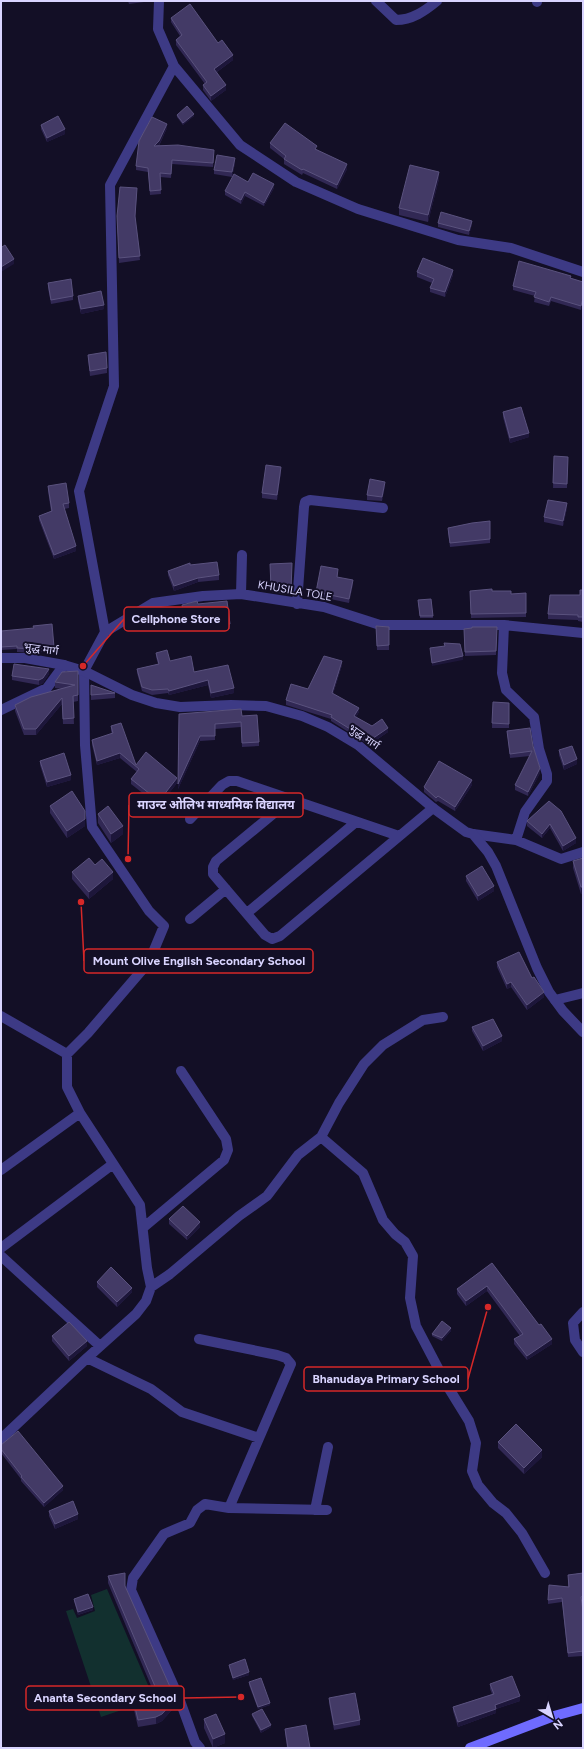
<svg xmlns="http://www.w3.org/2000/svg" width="584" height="1749" font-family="Figtree,'Noto Sans Devanagari',sans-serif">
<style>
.green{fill:#12302f}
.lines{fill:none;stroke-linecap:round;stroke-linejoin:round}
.minor{stroke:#3d3a85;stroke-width:10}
.tertiary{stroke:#3d3a85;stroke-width:10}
.secondary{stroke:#6f6bff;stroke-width:10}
.wall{fill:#312854}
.shaded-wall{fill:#1d163a}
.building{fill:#433a66;stroke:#5a527e}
.labels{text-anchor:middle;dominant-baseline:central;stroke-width:4;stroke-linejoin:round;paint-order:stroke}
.street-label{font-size:11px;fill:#d9d4ff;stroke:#130f26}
.leader{fill:none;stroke:#d62828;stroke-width:1.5}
.callout-dot{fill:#d62828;stroke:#130f26;stroke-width:1.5}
.callout{fill:#130f26;stroke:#d62828;stroke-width:1.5}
.callout-label{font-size:12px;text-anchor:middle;font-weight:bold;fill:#d9d4ff}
</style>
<rect width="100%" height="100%" fill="#130f26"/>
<path class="green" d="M107 1589 154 1699 101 1717 66 1611 73 1609 77 1618 95 1611 91 1595Z"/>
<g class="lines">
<path class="minor" d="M376 1 396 20C412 20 425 11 437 1
M537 1V2
M174 66 240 145 296 182 358 209 458 240 511 248 583 272
M241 594 242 555
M297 604 304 507 305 502 310 500 383 508
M504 625 502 673 506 690 534 717 539 749 547 774V781L525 812 516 840
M105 632 153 603 203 596 241 594 324 607 380 625H504L583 633
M1 710 47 688 64 665
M290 800 216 861 213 867V874L265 935 272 939 280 936 433 808
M190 819 222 785 229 781H237L399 836
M473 834 516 840 561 859 583 852
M247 913 356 822
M190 919 226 889
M555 1000 583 993
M1 1016 67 1054 88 1033 149 962 164 926 149 911 92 827 85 745 84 671 105 632 79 491 114 386 110 185 174 66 158 29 159 1
M321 1137 363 1173 383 1220 395 1234 405 1242 413 1256 410 1298 416 1326 448 1387 469 1421 476 1443 472 1471 478 1485 493 1503 506 1513 522 1533 545 1573
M1 1170 80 1113
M144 1227 224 1160 228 1150 226 1139 181 1071
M1 1248 113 1164
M1 1256 100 1346
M151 1287 170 1274 239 1216 267 1196 298 1155 321 1137 339 1103 364 1064 383 1045 423 1020 443 1017
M583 1312 573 1323 575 1340 583 1352
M199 1339 277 1355 286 1358 291 1364 229 1508
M87 1358 151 1389 182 1412 259 1438
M1 1439 87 1358 136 1314 146 1301 151 1287 147 1268 140 1205 80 1113 67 1087V1054
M315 1510 328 1447
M200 1748 195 1742 179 1698 131 1590 133 1578 164 1534 190 1523 197 1510 205 1504 229 1508 327 1510"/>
<path class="tertiary" d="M1 658H25L64 665 84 671 132 695 156 703 180 707 231 705 266 706 302 716 328 727 358 745 433 808 466 832 473 834 488 852 496 866 537 968 549 992 563 1011 583 1032"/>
<path class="secondary" d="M470 1748 554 1716 583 1708"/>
</g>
<path class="wall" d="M128 1H144V2L129 4Z
M171 18 218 43 233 60 217 72 226 90 211 101 203 90V85L205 84 176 45V40L180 36 171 22Z
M177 115 194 116 183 125 177 117Z
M41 125 65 134 47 142 41 129Z
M167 128 159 146 214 154 213 167 172 164 171 178 160 177 161 194 150 195 148 172 136 170V166Z
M270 143 317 150 347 169 337 189 303 173 302 175 284 164V159L270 148Z
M235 163 232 177 214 174V170Z
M439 179 428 222 399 215V208Z
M248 182 274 188 264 206 245 196 241 204 225 195V191Z
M137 193 135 218 140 260 119 263 117 216Z
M438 223 472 224 469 235 438 227Z
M417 272 453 275 445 297 430 292V288L432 283 417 277Z
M571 278 583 282 581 310 551 301 549 306 534 302 535 296 513 290V286Z
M48 283 73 296V300L51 304 48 288Z
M78 296 104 309 81 314 78 301Z
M88 355 107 368V373L90 376 88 359Z
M503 412 529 437 510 443 503 417Z
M554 456 568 457 567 488H553Z
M281 472 277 500 262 498V493Z
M48 486 69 503V508L64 509 76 551 54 559 39 520V516L51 511 48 491Z
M385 486 382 501 367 500V495Z
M567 508 563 526 544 522V517Z
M490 521V543L450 547 448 532V528Z
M292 563 291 595 271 592 270 564Z
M190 565 219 575V580L198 582 174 591 168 575V571Z
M338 573 337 577 353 584 349 603 316 596V592Z
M583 590V622L578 621V620L548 619V614L580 595Z
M470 591H492L511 594 526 593V617L471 618Z
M431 599 433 618H420L418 600Z
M198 604 230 624V629L208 631 207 626 186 630 182 610V605Z
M376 626 389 627V650H377Z
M497 627 496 655 465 656 464 629Z
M1 631 54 647V651L32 653 17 652V649L1 650Z
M156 653 170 661 194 672 234 693 211 698 208 685 169 695 168 693 152 695 142 691 137 673V669L158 664 156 657Z
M342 665 333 694 359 712 356 717 372 726 388 732 369 745 331 721V719L286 705V700L308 689Z
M78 671V701L73 702 74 724H63L62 704 36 735H24L15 711V705L62 689 55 688V682Z
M49 674 43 683 39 685 12 680V676Z
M91 685 115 693V698L91 700Z
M509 703V728H492V723Z
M179 714 242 716 259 742V746L242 747 241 727 215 729V740L200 741 178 789Z
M111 726 136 765 177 783 159 806 131 784V779L137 772 120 758 97 765 92 745V740L112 734 111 731Z
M507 731 533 746 540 773 528 796 515 790V785L530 756 510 758Z
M559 750 577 764 564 770 559 755Z
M40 761 71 780 47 787 40 765Z
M472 785 455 811 438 801 436 802 424 792V787Z
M549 801 576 843 563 851 550 828 542 838 527 826V821Z
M50 806 85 826 67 838 50 813Z
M98 814 123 834 111 843 98 823Z
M583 858V894H581L573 868V861Z
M95 865 113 879 89 899 72 879V872Z
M466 876 494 891 478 901 466 881Z
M497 962 544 997 527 1010 511 987 507 989 497 967Z
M472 1027 502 1041 483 1051 472 1031Z
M169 1219 200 1227 187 1240 169 1224Z
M492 1263 552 1344 527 1360 514 1344V1339L520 1336 487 1291 466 1306 457 1294V1289Z
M97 1282 132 1292 117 1307 97 1287Z
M451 1331 442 1341 432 1336V1334Z
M52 1336 87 1346 69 1361 52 1341Z
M498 1442 542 1457 524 1474 498 1448Z
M1 1445 63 1490 44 1507 21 1481V1479L1 1453Z
M49 1511 78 1519 55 1529 49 1516Z
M583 1573V1601H582L583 1611V1656L568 1657 562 1602 548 1604V1600L568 1587V1575Z
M108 1576 125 1586 172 1710 162 1721 156 1724 138 1727 134 1710V1703L154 1693 108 1583Z
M74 1599 93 1610 78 1615 74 1601Z
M229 1665 249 1675 233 1680 229 1667Z
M249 1682 270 1705 258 1709 249 1685Z
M490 1684 520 1701 496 1709V1713L458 1727 453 1711V1707L492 1694 490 1689Z
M329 1698 360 1720V1725L334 1730 329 1703Z
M252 1714 271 1727 261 1733 252 1716Z
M204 1719 225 1743 213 1748 204 1728Z
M285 1729 310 1748H287L285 1733Z"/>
<path class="shaded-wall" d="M233 55V60L214 74V69Z
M226 85V90L211 101V96Z
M194 114V116L183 125V123Z
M167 124V128L159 145 154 146Z
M65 129V134L47 142V138Z
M235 158V163L232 177V172Z
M347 164V169L337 189V185Z
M439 172V179L428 222V215Z
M274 184V188L264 206V203Z
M245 192V196L241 204V200Z
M472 221V224L469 235V231Z
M14 259V264L1 272V267Z
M453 270V275L445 297V292Z
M583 298V302L581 310V306Z
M104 305V309L81 314V309Z
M529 433V437L510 443V438Z
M281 467V472L277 500V495Z
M385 482V486L382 501V497Z
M567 503V508L563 526V521Z
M76 546V551L54 559V555Z
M198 578V582L174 591V586Z
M353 580V584L349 603V599Z
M207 621V626L186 630V626Z
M463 656V660L432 666V663Z
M342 661V665L332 697V693Z
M49 669V674L43 683 39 685V680Z
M208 680V685L169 695V691Z
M234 688V693L211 698V693Z
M62 698V704L36 735V729Z
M359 708V712L354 721V716Z
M388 728V732L369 745V741Z
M200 736V741L178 789V784Z
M120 753V758L97 765V761Z
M577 759V764L564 770V765Z
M540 768V773L528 796V792Z
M71 775V780L47 787V782Z
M177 778V783L159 806V801Z
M472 780V785L455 811V807Z
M85 819V826L67 838V831Z
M550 824V828L542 838V834Z
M123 826V834L111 843V834Z
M576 838V843L563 851V846Z
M113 872V879L89 899V892Z
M494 886V891L478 901V896Z
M581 887H583V894H581Z
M511 982V987L507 989V984Z
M544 992V997L527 1010V1005Z
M502 1036V1041L483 1051V1046Z
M200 1222V1227L187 1240V1236Z
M487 1286V1291L466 1306V1301Z
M132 1288V1292L117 1307V1302Z
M451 1328V1331L442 1341V1338Z
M552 1339V1344L527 1360V1356Z
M87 1341V1346L69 1361V1356Z
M542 1450V1457L524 1474V1468Z
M63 1486V1490L44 1507V1503Z
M78 1514V1519L55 1529V1524Z
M93 1607V1610L78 1615V1612Z
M249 1672V1675L233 1680V1678Z
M520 1696V1701L496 1709V1713L458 1727V1722L495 1705Z
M172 1703V1710L162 1721 156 1724V1717Z
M270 1703V1705L258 1709V1707Z
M271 1725V1727L261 1733V1730Z
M225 1734V1743L213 1748V1739Z"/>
<path class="building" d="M190 4 218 43 222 40 233 55 214 69 226 85 211 96 203 85 207 82 176 40 182 35 171 18Z
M187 106 194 114 183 123 177 115Z
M58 116 65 129 47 138 41 125Z
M152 117 167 124 159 141 154 146 178 145 214 150 213 163 172 160 171 174 160 173 161 190 150 191 148 168 136 166 139 141Z
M285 123 317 146 315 149 347 164 337 185 303 169 302 170 284 159 286 156 270 143Z
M217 155 235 158 232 172 214 170Z
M410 165 439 172 428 215 399 208Z
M253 173 274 184 264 203 245 192 241 200 225 191 234 174 248 182Z
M120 187 137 188 135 216 140 256 119 258 117 216Z
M441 212 472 221 469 231 438 223Z
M1 245 2 247 5 245 14 259 1 267Z
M423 258 453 270 445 292 430 288 434 279 417 272Z
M519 261 571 276 570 278 583 282V298L581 306 551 297 549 302 534 297 536 292 513 286Z
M71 279 73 296 51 300 48 283Z
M101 291 104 305 81 309 78 296Z
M106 352 107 368 90 371 88 355Z
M521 407 529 433 510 438 503 412Z
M554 456 568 457 567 484 553 483Z
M266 465 281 467 277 495 262 493Z
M370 479 385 482 382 497 367 495Z
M66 483 69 503 63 504 76 546 54 555 39 516 52 511 48 486Z
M548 500 567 503 563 521 544 517Z
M490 521V539L450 543 448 528 472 523Z
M217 562 219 575 198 578 174 586 168 571 190 563V565Z
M292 563 291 591 271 587 270 564Z
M321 566 338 569 337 577 353 580 349 599 316 592Z
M492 589V591H511V594L526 593V613L471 614 470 591Z
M580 590H583V617H578V615L548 614 550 595H580Z
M431 599 433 616H420L418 600Z
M197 601 198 604 227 601 230 624 208 627 207 621 186 626 182 605Z
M52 624 54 647 32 649 17 648V646L1 647V631L34 628 33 626Z
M376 626 389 627V645L377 646Z
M472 627H497L496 651 465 652 464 629 472 628Z
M444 643 460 644 463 656 432 663 430 648 445 646Z
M167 650 170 661 191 656 194 672 228 665 234 688 211 693 208 680 169 691 168 689 152 690 142 687 137 669 159 664 156 653Z
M324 656 342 661 332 693 359 708 354 716 372 726 382 719 388 728 369 741 331 717 332 715 286 700 291 684 308 689Z
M14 664 49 669 43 678 39 680 12 676Z
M78 671V695L73 696 74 718 63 719 62 698 36 729H24L15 705 31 697 75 685 55 682 62 672Z
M91 685 115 693 91 695Z
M493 702 509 703V724L492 723Z
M241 709 242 716 257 715 259 742 242 743 241 722 215 724V736H200L178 784 179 714Z
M121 723 136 765 146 752 177 778 159 801 131 779 139 769 120 753 97 761 92 740 113 733 111 726Z
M530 728 533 746 540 768 528 792 515 785 532 751 510 754 507 731Z
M572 746 577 759 564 765 559 750Z
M64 753 71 775 47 782 40 761Z
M439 761 472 780 455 807 438 796 436 798 424 787Z
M72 791 85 811V819L67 831 50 806Z
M549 801 561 811 576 838 563 846 550 824 542 834 527 821Z
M108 806 123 826 111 834 98 814Z
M89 858 95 865 102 859 113 872 89 892 72 872Z
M583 858V887H581L573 861Z
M482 866 494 886 478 896 466 876Z
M519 952 532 978 534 977 544 992 527 1005 511 982 507 984 497 962Z
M493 1019 502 1036 483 1046 472 1027Z
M183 1206 200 1222 187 1236 169 1219Z
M492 1263 539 1325 541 1324 552 1339 527 1356 514 1339 523 1334 487 1286 466 1301 457 1289Z
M111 1267 132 1288 117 1302 97 1282Z
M442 1321 451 1328 442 1338 432 1334Z
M69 1322 87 1341 69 1356 52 1336Z
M516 1424 542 1450 524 1468 498 1442Z
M18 1431 63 1486 44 1503 21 1477 22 1476 1 1449V1445Z
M73 1501 78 1514 55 1524 49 1511Z
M125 1573V1586L171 1689 172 1703 162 1714 156 1717 138 1720 134 1703 157 1691 108 1576Z
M583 1573V1596L581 1597 583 1611V1651L568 1653 562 1598 548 1600 549 1585 569 1587 568 1575Z
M88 1594 93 1607 78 1612 74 1599Z
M245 1659 249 1672 233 1678 229 1665Z
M512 1676 520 1696 495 1705 496 1709 458 1722 453 1707 494 1694 490 1684Z
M261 1678 270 1703 258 1707 249 1682Z
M355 1693 360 1720 334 1725 329 1698Z
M262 1709 271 1725 261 1730 252 1714Z
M216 1714 225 1734 213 1739 204 1719Z
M306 1725 310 1748H288L285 1729Z"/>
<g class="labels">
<g class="street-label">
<text transform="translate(295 591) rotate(10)">KHUSILA TOLE</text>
<text transform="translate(41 649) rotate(8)">भुद्ध मार्ग</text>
<text transform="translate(364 737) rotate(35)">भुद्ध मार्ग</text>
</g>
</g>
<path class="leader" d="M83 666L124 619M128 859L129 805M81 902L84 961M488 1307L468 1379M241 1697L184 1698"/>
<g class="callout-dot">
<circle cx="83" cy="666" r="4"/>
<circle cx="128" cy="859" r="4"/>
<circle cx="81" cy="902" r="4"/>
<circle cx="488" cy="1307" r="4"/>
<circle cx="241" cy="1697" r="4"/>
</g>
<g class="callout">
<rect x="124" y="607" width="105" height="24" rx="4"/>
<rect x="129" y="793" width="174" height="24" rx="4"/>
<rect x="84" y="949" width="229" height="24" rx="4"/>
<rect x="304" y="1367" width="164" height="24" rx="4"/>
<rect x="26" y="1686" width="158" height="24" rx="4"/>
</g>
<g class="callout-label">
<text x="176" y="623">Cellphone Store</text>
<text x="216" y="809">माउन्ट ओलिभ माध्यमिक विद्यालय</text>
<text x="199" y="965">Mount Olive English Secondary School</text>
<text x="386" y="1383">Bhanudaya Primary School</text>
<text x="105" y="1702">Ananta Secondary School</text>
</g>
<rect width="584" height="1749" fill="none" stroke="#d9d4ff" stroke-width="4"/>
<g transform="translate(552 1717) rotate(142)" stroke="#130f26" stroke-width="3" paint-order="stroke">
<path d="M0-3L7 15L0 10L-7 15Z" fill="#d9d4ff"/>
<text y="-6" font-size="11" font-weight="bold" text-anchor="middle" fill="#d9d4ff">N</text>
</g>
</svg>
